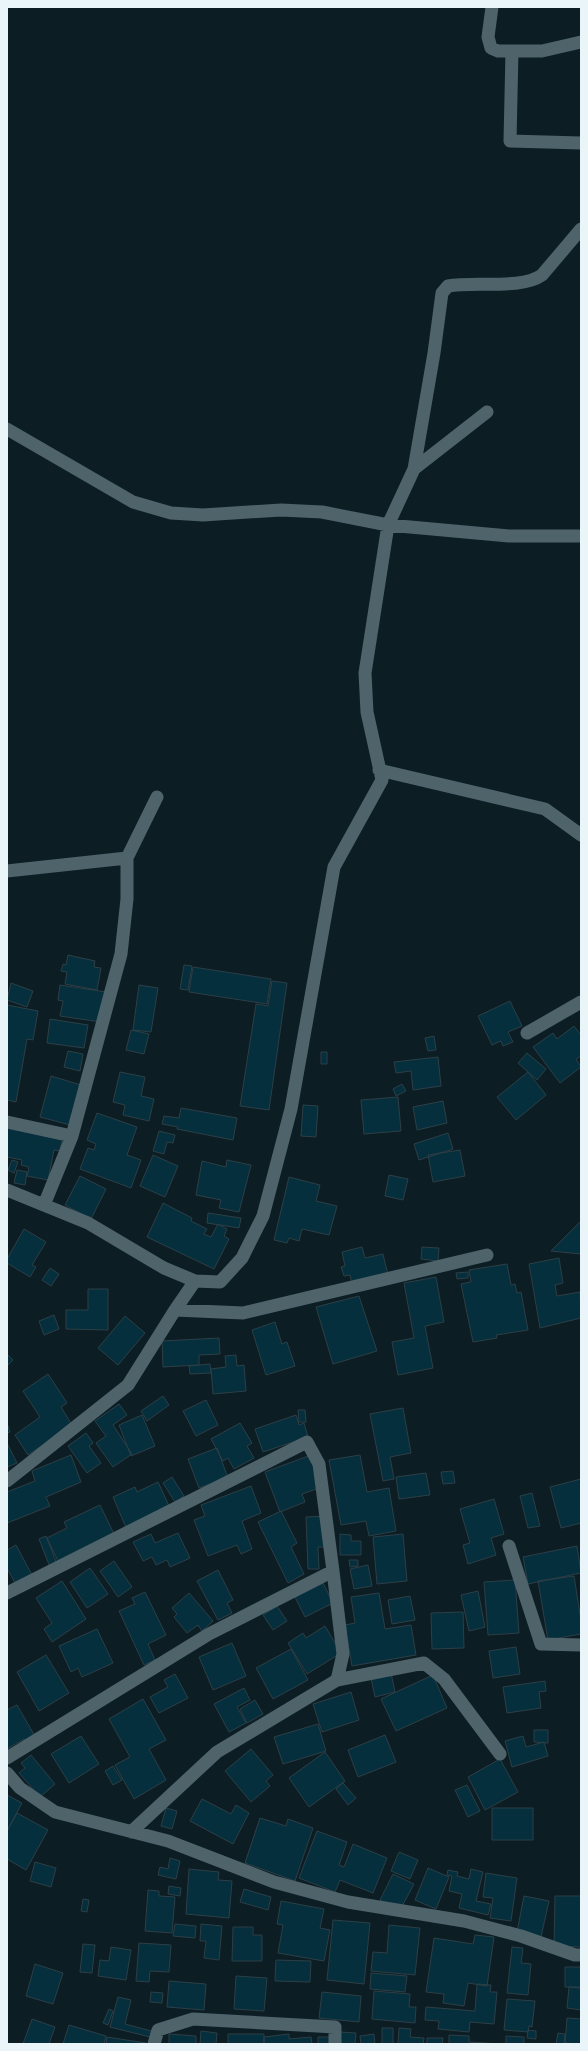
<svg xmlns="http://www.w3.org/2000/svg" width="588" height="2051" font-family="'Sofia Sans Condensed',sans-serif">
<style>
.building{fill:#052f3c;stroke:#2d3f47}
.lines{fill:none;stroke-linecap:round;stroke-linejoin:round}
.minor{stroke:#4f636b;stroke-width:13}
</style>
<rect width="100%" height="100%" fill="#0c1d24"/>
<path class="building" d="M68 955 95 961 94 967 101 968 97 990 65 984 67 972 61 971 63 964 66 965Z
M184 965 192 966 188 990 180 989Z
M193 967 271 979 267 1004 189 992Z
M272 981 287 983 269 1110 240 1106 256 1004 268 1006Z
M11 983 33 991 27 1007 7 1000Z
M60 985 106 992 101 1022 60 1016 63 1001 58 1000Z
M139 985 158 988 151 1032 133 1030Z
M510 1001 522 1026 508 1032 513 1042 503 1046 501 1041 492 1045 478 1016Z
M7 1005 38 1011 33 1040 27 1039 16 1102 7 1100Z
M50 1019 88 1025 84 1048 47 1043Z
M574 1026 581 1035V1056L576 1059 581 1067 560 1083 533 1047 553 1033 557 1039Z
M131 1030 149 1034 144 1054 126 1050Z
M434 1036 436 1050 428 1051 425 1038Z
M68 1051 83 1054 80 1071 64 1067Z
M321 1052H327V1064H321Z
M527 1053 546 1069 537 1080 518 1063Z
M438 1057 441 1086 413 1090 411 1071 396 1073 394 1062Z
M120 1072 145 1077 141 1096 154 1099 149 1121 123 1115 125 1105 113 1102Z
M528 1072 546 1095 516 1120 497 1097Z
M51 1076 81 1085 70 1125 40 1117Z
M402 1084 406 1091 396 1096 393 1089Z
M398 1097 401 1131 364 1134 361 1100Z
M443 1101 447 1123 417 1130 413 1107Z
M303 1105 318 1106 316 1137 301 1136Z
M181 1108 237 1118 233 1140 177 1129 178 1127 162 1124 164 1116 179 1118Z
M97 1113 137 1127 127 1155 141 1160 131 1188 80 1169 88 1148 94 1150 96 1144 87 1140Z
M7 1128 62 1140 60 1151 54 1150 48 1180 27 1176 29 1167 21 1165 22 1160 7 1157Z
M159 1131 175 1135 173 1143 167 1142 164 1154 153 1151Z
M448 1133 453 1149 419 1160 414 1144Z
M460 1150 465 1176 433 1182 428 1155Z
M153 1155 178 1166 165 1197 140 1186Z
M12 1160 18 1162 14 1173 8 1170Z
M227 1160 251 1165 239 1212 219 1208 221 1200 196 1195 202 1161 226 1167Z
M17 1170 27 1172 25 1185 14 1183Z
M389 1175 408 1179 403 1200 385 1196Z
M80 1176 106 1189 91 1219 65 1205Z
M289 1177 320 1185 316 1201 337 1206 329 1235 302 1229 299 1241 289 1238 287 1243 274 1240Z
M163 1203 192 1218 191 1221 207 1229 204 1234 211 1237 218 1224 227 1229 224 1236 229 1239 214 1269 147 1237Z
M208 1213 241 1218 239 1228 207 1223Z
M581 1221V1254L551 1251Z
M24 1229 46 1242 32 1265 36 1267 30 1277 7 1263V1259Z
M362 1247 365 1258 383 1254 388 1275 352 1284 350 1275 344 1276 341 1267 345 1266 342 1252Z
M422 1247 439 1248 438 1261 421 1259Z
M559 1258 563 1283 555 1285 557 1296 580 1292 581 1318 540 1328 529 1264Z
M507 1264 511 1285 515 1284 517 1293 521 1292 528 1330 496 1335 497 1338 473 1342 461 1284 471 1282 469 1270Z
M50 1268 59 1274 51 1286 42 1280Z
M468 1272V1278L457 1279 456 1273Z
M436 1277 444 1322 425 1326 433 1368 398 1375 392 1342 414 1338 404 1283Z
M88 1289H108V1330L66 1329V1310H88Z
M359 1296 377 1351 333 1364 316 1307Z
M54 1315 59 1329 44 1335 39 1321Z
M125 1316 145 1333 118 1365 98 1348Z
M275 1322 282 1344 287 1342 295 1366 266 1375 252 1330Z
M219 1338 220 1354 199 1355V1365L163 1367 162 1341Z
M7 1354 13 1360 7 1366Z
M236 1355 237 1366 244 1365 246 1391 213 1394 211 1369 226 1367 225 1356Z
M210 1364 211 1373 190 1374 189 1366Z
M48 1374 67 1403 61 1407 72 1425 28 1455 15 1435 40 1417 23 1391Z
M163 1396 169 1405 147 1421 141 1411Z
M206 1400 218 1425 196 1436 183 1411Z
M119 1404 127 1415 113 1425 132 1454 113 1467 96 1443 106 1436 95 1421Z
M403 1408 411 1453 390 1457 394 1479 383 1481 370 1414Z
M298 1410H305L306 1422H299Z
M142 1415 155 1446 131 1456 119 1425Z
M296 1415 299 1425 304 1423 308 1437 263 1452 255 1429Z
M7 1423 10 1432 7 1433Z
M240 1423 252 1443 247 1446 254 1458 234 1469 228 1458 223 1461 211 1439Z
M86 1433 93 1443 89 1446 101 1463 87 1473 68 1446Z
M7 1443 17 1463 7 1467Z
M217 1448 228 1478 199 1488 188 1459Z
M71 1455 81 1482 46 1497 50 1506 7 1523V1492L35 1481 32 1471Z
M311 1455 322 1487 302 1494 305 1502 280 1512 265 1472Z
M360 1455 367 1492 389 1488 396 1531 369 1536 366 1521 341 1525 329 1460Z
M453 1471 455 1483 443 1484 441 1472Z
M426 1473 430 1495 399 1499 396 1477Z
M172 1477 184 1496 175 1502 163 1483Z
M581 1479V1523L561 1528 550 1487Z
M158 1482 169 1506 127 1530 113 1497 135 1487 137 1492Z
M251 1486 261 1513 242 1521 252 1549 241 1554 237 1545 208 1556 194 1520 205 1516 201 1505Z
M532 1493 540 1526 528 1528 520 1496Z
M494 1499 504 1534 491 1538 496 1555 468 1564 463 1545 470 1543 460 1509Z
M100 1505 115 1536 60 1565 47 1538 67 1528 64 1522Z
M281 1511 297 1543 291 1547 304 1574 288 1583 258 1522Z
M329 1516 331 1547H318L319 1569H308L306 1517Z
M178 1533 190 1558 170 1567 167 1560 156 1565 152 1557 143 1561 133 1542 151 1534 155 1543Z
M340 1534 351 1535V1541H361V1555H340Z
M403 1534 407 1581 377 1584 373 1537Z
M46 1536 57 1564 50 1567 39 1539Z
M16 1545 32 1575 15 1583 7 1568V1550Z
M577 1546 581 1573 528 1584 523 1557Z
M349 1560H358V1566L350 1567Z
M114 1561 132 1587 118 1597 100 1571Z
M368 1565 372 1586 354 1589 350 1569Z
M90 1568 108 1594 87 1608 70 1582Z
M218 1570 233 1600 227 1603 232 1613 218 1620 197 1581Z
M574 1576 581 1621V1634L548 1640 538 1581Z
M515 1580 519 1633 488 1635 484 1582Z
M62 1581 86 1619 52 1642 44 1629 52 1623 36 1598Z
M323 1583 333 1603 305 1617 295 1597Z
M478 1591 485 1627 469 1631 461 1595Z
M145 1592 166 1635 148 1644 155 1660 144 1665 119 1611 135 1604 132 1598Z
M189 1593 213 1621 202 1631 198 1625 187 1633 174 1617 177 1614 172 1608Z
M379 1593 385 1629 411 1625 416 1655 352 1666 345 1625 355 1623 351 1597Z
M410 1596 415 1620 392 1624 388 1600Z
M277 1606 287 1621 273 1630 263 1615Z
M463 1612 464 1648 432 1649 431 1613Z
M325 1626 341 1653 307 1674 288 1643 303 1633 306 1638Z
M97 1629 113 1663 82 1677 78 1668 71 1672 59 1646Z
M232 1643 246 1676 213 1690 199 1657Z
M516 1647 520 1674 493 1678 489 1651Z
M291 1649 308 1680 273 1699 256 1668Z
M46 1655 69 1693 39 1711 17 1672Z
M391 1673 395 1692 375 1697 371 1678Z
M175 1674 188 1698 159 1713 150 1697 168 1687 164 1680Z
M433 1675 447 1708 396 1731 381 1699Z
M545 1681 546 1691 539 1692 541 1708 507 1713 503 1687Z
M244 1688 250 1700 237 1707 246 1723 229 1732 214 1704Z
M351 1692 359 1720 322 1732 313 1704Z
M143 1699 166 1740 149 1749 166 1780 134 1799 115 1765 130 1757 109 1719Z
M255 1700 263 1714 247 1723 240 1709Z
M17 1705 36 1738 27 1744 24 1739 7 1749V1710Z
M318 1724 326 1751 283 1764 274 1737Z
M534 1730H548V1743L534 1742Z
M385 1735 396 1762 358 1777 348 1750Z
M81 1736 99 1764 69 1783 51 1754Z
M523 1736 526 1747 544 1742 548 1756 512 1767 505 1741Z
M251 1749 273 1775 266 1781 270 1786 251 1802 225 1771Z
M325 1752 345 1781 309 1807 289 1778Z
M31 1755 55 1784 40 1797 19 1773 25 1768 21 1763Z
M500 1759 518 1792 485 1810 468 1777Z
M113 1766 122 1780 113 1785 105 1771Z
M343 1783 356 1798 348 1805 336 1789Z
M467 1785 480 1811 468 1817 455 1790Z
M7 1795 22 1803 7 1831Z
M202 1799 231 1814 236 1805 249 1813 233 1844 190 1821Z
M166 1808 177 1811 172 1829 161 1826Z
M492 1808H533V1840H492Z
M17 1813 48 1830 26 1870 7 1859V1831Z
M260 1818 286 1826 288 1819 313 1828 295 1881 245 1863Z
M317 1831 347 1842 339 1865 344 1867 353 1844 387 1858 373 1893 340 1880 335 1892 299 1878Z
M399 1852 418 1860 410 1879 391 1871Z
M170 1858 180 1861 176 1879 158 1875 160 1867 168 1869Z
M35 1862 56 1868 51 1887 30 1881Z
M428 1868 449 1877 436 1909 415 1900Z
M189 1869 219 1872 218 1880 232 1881 229 1918 186 1914Z
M471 1869 483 1872 476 1901 491 1904 488 1915 459 1908 462 1894 449 1891 452 1876 447 1875 448 1870 458 1872 457 1876 469 1879Z
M486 1873 517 1878 511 1921 490 1918 493 1898 483 1897Z
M393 1874 414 1884 400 1910 380 1900Z
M169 1886 181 1888 180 1896 168 1894Z
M244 1889 271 1897 268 1910 240 1902Z
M148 1890 159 1891V1896L175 1897 172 1933 145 1931Z
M524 1896 549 1901 541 1937 517 1932Z
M555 1896H581V1947L554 1946Z
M83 1899 89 1900 87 1912 81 1911Z
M281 1901 324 1909 320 1928 330 1930 324 1961 278 1953 283 1925 277 1924Z
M333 1920 370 1923 364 1984 327 1980Z
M175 1924 196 1926 195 1938 173 1936Z
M201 1924 222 1926 219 1960 204 1958 206 1941H200Z
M389 1925 420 1928 415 1975 371 1971 373 1952 387 1953Z
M233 1927H253V1935H262V1961H232Z
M475 1935 494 1937 487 1986 468 1983 464 2006 443 2003 444 1994 426 1992 434 1938 473 1944Z
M139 1943 171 1945 169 1972 150 1971 149 1982 136 1981Z
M83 1944 95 1945 92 1973 80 1972Z
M111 1947 131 1950 126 1980 98 1976 100 1960 109 1961Z
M512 1947 523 1948 521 1963 531 1964 528 1995 507 1993Z
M276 1960 311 1961 310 1982 275 1981Z
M35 1964 63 1973 53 2004 26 1996Z
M565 1967H581V1987H565Z
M371 1973 407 1976 405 1992 370 1989Z
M236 1976 267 1978 264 2011 234 2009Z
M169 1981 206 1984 204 2010 167 2007Z
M477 1984 491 1985 490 1992H497L494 2024 470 2022 469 2032 438 2029 439 2021 425 2020 426 2007 475 2011Z
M569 1987 581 1988V2010L567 2008Z
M374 1991 410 1994 409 2007H416L415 2023 372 2019Z
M151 1992 163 1993 162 2003 150 2002Z
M322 1992 361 1996 359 2022 319 2018Z
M118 1997 131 2000 125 2024 155 2032 150 2037 110 2027Z
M507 1999 535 2001 532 2027 529 2026 528 2032 504 2030Z
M109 2009 113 2011 108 2025 103 2023Z
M567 2018 581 2019V2044L565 2043Z
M32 2019 55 2027 49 2044H23Z
M69 2025 106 2036 104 2044H63Z
M382 2028H393V2044H382Z
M399 2028 411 2029 410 2037 424 2038 423 2044H398Z
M528 2030 536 2031V2039L527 2038Z
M201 2031 217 2033 216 2044H200Z
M340 2032 356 2033 355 2044H339Z
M558 2033 565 2034 564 2044H556Z
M169 2034 196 2036V2044H169Z
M228 2034H264V2044H228Z
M289 2034V2039L311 2037 312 2044H264V2037Z
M374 2034 375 2044H361L360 2036Z
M449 2035 469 2036V2042L500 2044H449Z
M506 2036 524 2037V2044H506Z
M107 2037 146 2043V2044H106Z
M318 2037H331V2044H318Z
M427 2038H443L442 2044H427Z"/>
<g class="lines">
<path class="minor" d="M492 7 488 37 491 48 498 51H542L581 42
M512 51 510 141 581 143
M7 429 133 502 171 513 203 515 281 510 322 512 388 525 509 536H581
M414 469 434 353 442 293 448 286C474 281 521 290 542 275L581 229
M379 770 545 809 581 835
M7 871 127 858
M527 1033 581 1002
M7 1122 72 1136
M7 1190 88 1223 164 1268 195 1281 220 1282 242 1258 263 1216 291 1109 334 867 382 780 367 712 365 673 388 525 414 469 487 412
M44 1205 72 1136 121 954 127 899V858L157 797
M175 1310 243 1313 487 1255
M7 1481 128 1385 175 1310 195 1281
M509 1546 541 1644 581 1645
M7 1593 307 1442 319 1464 333 1571
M7 1758 209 1634 333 1571 343 1654 337 1680
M7 1773 20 1788 55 1812 168 1841 274 1882 348 1902 464 1921 521 1936 575 1955H581
M131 1832 217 1752 337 1680 424 1663 444 1679 500 1754
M154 2044 158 2030 193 2019 335 2027V2044"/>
</g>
<rect width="588" height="2051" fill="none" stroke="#eaf5fa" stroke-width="16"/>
</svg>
